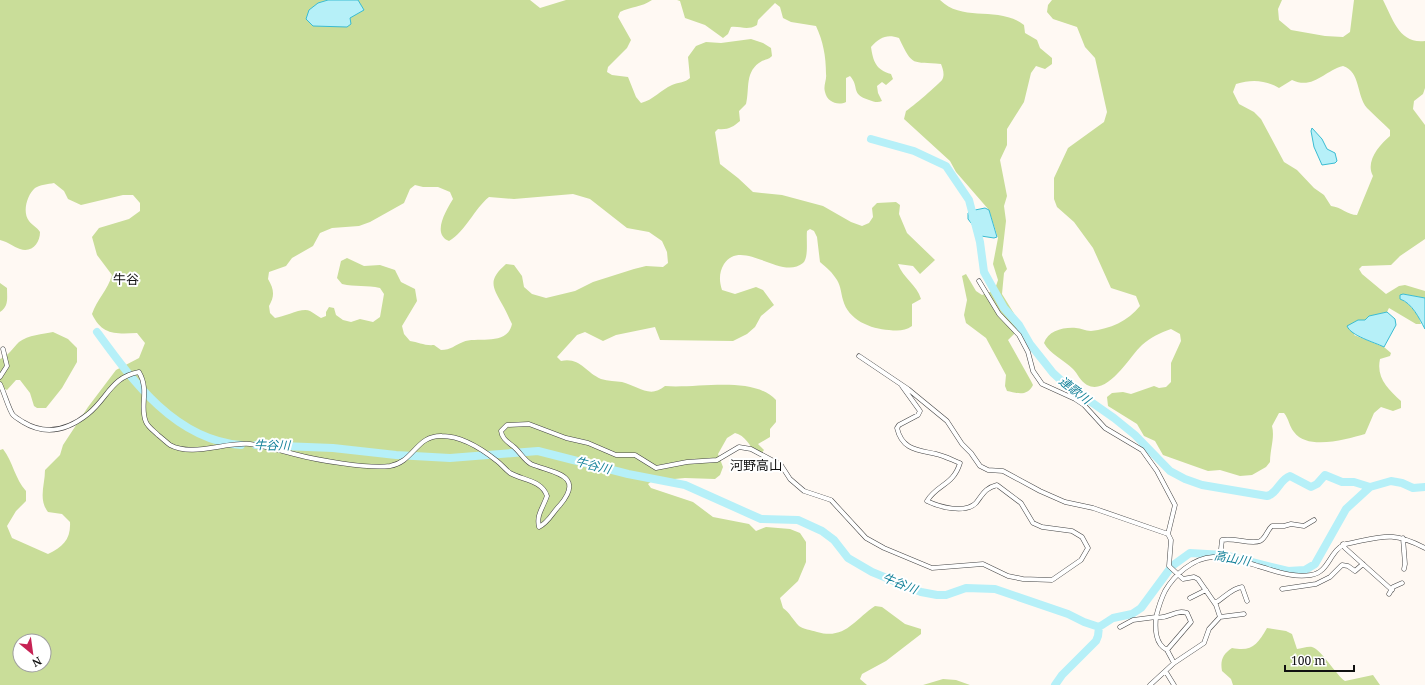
<svg xmlns="http://www.w3.org/2000/svg" width="1425" height="685" font-family="'Noto Serif','Noto Sans JP',serif">
<style>
.forest{fill:#c9dd99;fill-rule:evenodd}
.water{fill:#b6f0f8;stroke:#3abcd2}
.lines{fill:none;stroke-linecap:round;stroke-linejoin:round}
.river{stroke:#b6f0f8;stroke-width:8}
.minor-casing{stroke:#434343;stroke-width:5}
.minor{stroke:#fff;stroke-width:4}
.labels{text-anchor:middle;dominant-baseline:central;stroke-width:4;stroke-linejoin:round;paint-order:stroke}
.water-label{font-size:12px;font-style:italic;fill:#138199;stroke:#fff}
.quarter-label{font-size:13px;fill:#101010;stroke:#fff}
</style>
<rect width="100%" height="100%" fill="#fff9f3"/>
<path class="forest" d="M0 0H530L540 8 566 0H652C642 7 630 7 620 12L618 17 631 40 627 48 608 67 607 72 612 75 628 77 636 97 641 103C653 100 661 90 672 85 679 82 685 83 690 78L688 57 696 46 706 42 721 43 751 39 763 43 771 48 772 56C768 60 766 59 762 61 744 71 750 89 746 104L739 111 740 121C733 127 728 130 718 129L715 132 720 164 738 178 753 192 782 195 823 206 851 222 862 226 869 223 873 217 872 208 877 203 896 202 900 205 899 214 907 233 935 260 920 274 913 266 898 264C903 278 917 285 921 299L912 304V326C905 331 898 331 889 330 871 329 848 320 843 300 841 293 841 287 837 280 832 272 827 268 820 262L817 237 814 231 810 229 807 231C806 239 809 258 803 263 781 281 742 237 724 264 719 272 719 281 722 290L735 294 756 287 763 290 774 305 761 316 755 327 747 334 733 341 660 340 655 327 616 335 603 341 585 332 577 335 557 357 561 361C580 357 585 372 601 379 608 381 616 381 622 382 638 386 650 399 665 386 696 389 753 375 776 400V422L770 429V437L758 444 764 450 761 454H756C750 446 745 435 735 433L727 438 718 454 723 467 720 475 715 479 685 478 652 481 648 484 651 488 693 502 713 517 749 524 756 531 766 527 790 529 800 533 806 542V562L798 581 780 598 783 608C790 613 793 620 799 626 803 629 811 630 817 632 845 640 854 620 875 606L882 607 905 624 921 629V634L886 661 862 674 860 679 867 685H0V450L3 449C13 462 15 479 26 491V501L16 511 7 526 12 538 48 554C63 547 71 539 70 522L62 514 48 512C38 499 45 485 45 470L60 455 63 445 88 407 116 370 139 358 145 343 137 333C115 334 102 335 92 314 97 299 108 290 112 275L97 255 92 237 99 228 129 219 140 211V203L133 195H123L81 205 68 199 64 191 54 183C48 184 40 185 35 188 27 195 22 212 29 221 32 225 37 227 40 232 40 243 32 253 20 249 13 247 9 242 0 240ZM415 185 423 187H438L450 192 453 199C447 209 431 234 449 241 466 231 474 209 489 197L514 199 573 194 590 199 627 228 649 232 662 241 667 252 668 263 663 267 646 266 634 269 593 282 575 291 546 298 532 294 524 287 522 276 514 265 506 264C488 280 492 286 502 304 506 311 509 318 512 324 507 347 477 336 463 342 455 345 451 350 441 350L434 345C425 346 418 342 410 341L404 334 402 326 417 301 415 289 401 282 395 270 380 265 364 266 347 258 341 261 337 278 342 284C355 287 367 285 380 288L384 294 380 317 373 322 360 319 351 322 343 320 336 315 334 308 329 307 326 312V316L321 318C317 316 314 313 310 311 302 307 285 317 275 318L270 313 269 306C275 296 274 289 268 279L269 272 286 266 292 258 313 246 320 233 332 228 359 226 370 222 404 203 410 189ZM20 641H44V665H20Z
M677 0H940C963 23 998 5 1024 25L1025 33 1037 40 1040 48 1052 58V64L1045 69 1036 66 1031 73 1024 102 1007 129V145L1000 160 1007 196 1004 206 1006 221 1002 255 1007 269 1004 273 1002 294 1021 325 1018 330 1008 340 1031 381 1033 385C1027 397 1017 393 1007 391L1005 386 1006 375 986 338 966 323 964 315 967 300 962 276 966 274 976 291 982 295 990 292 996 286 998 280 993 264 998 238 989 210 956 172 950 161 904 119 906 111C911 108 939 84 942 80 945 75 943 69 941 64 912 61 913 68 899 38 887 34 880 37 871 47 873 61 876 70 891 74L893 79 886 85 882 82 877 86 878 93 882 101C878 103 874 102 869 100 850 94 860 87 850 76L846 78V102C838 106 827 102 825 92 823 86 827 80 826 74 826 56 823 41 816 26L791 22 783 18 780 7 775 3 758 20 757 25C747 31 741 26 731 27L728 34 723 38 705 25 685 18 680 1Z
M1052 0H1282L1278 9 1279 20 1291 30 1325 36 1343 37 1350 32 1354 0H1383C1393 19 1399 44 1425 41V88L1423 94 1414 101 1413 109 1425 125V239L1400 256 1391 265 1362 266 1359 269 1362 274 1386 294 1399 286 1405 285 1425 291V298L1403 294 1400 299C1408 302 1419 314 1421 324H1416L1389 308 1387 312 1370 316 1365 320H1358L1354 335 1384 347 1391 353 1390 356 1380 359C1376 378 1388 389 1401 401V408L1393 411 1381 407 1374 413 1365 434C1347 439 1308 451 1294 432 1289 426 1289 419 1284 413H1279L1272 426C1275 438 1270 449 1270 462L1266 467 1252 475 1240 476 1220 470 1208 471 1191 465 1163 455 1155 441 1144 436 1137 424 1108 406 1107 397 1112 393 1123 392 1131 394 1154 386 1159 388 1166 387 1171 382V363L1181 341 1180 334 1171 329C1160 333 1151 337 1142 345 1129 357 1108 396 1087 385 1080 381 1078 374 1073 369 1064 360 1050 354 1044 343 1048 331 1063 327 1076 328 1081 328 1085 331 1091 331 1110 329 1128 321 1140 306L1136 296 1111 288 1093 248 1074 222 1057 207 1054 199V178L1068 148 1104 122 1107 112 1095 58 1085 47 1077 27 1053 19 1047 12 1048 5ZM1343 66C1361 72 1356 95 1367 108 1374 115 1382 122 1390 130V136C1379 145 1365 162 1373 176L1357 215C1348 215 1341 207 1331 206L1324 195 1314 188 1297 170 1284 162 1261 119 1254 112 1239 104 1233 92 1236 84C1252 79 1265 80 1279 88L1292 80C1313 90 1324 71 1343 66Z
M0 283 7 288C7 298 9 306 0 312Z
M53 332 68 339 77 348V362L62 388 46 408H37L34 406 30 393 20 380H16L7 390 0 387V359C8 356 13 348 19 342 28 335 43 334 53 332Z
M1267 628 1286 631 1292 634 1297 649C1301 649 1308 646 1312 647 1322 650 1336 675 1345 681L1373 675 1380 685H1233L1231 679 1222 671C1220 660 1223 654 1232 648 1252 652 1257 645 1267 628Z
M943 679 956 680 970 685H923Z"/>
<path class="water" d="M328 0H358L364 10 350 18 351 24 347 27 313 26 306 19 309 10 318 3Z
M1312 128 1322 139 1327 149 1335 153 1337 161 1335 163 1322 165 1314 147 1311 131Z
M985 208 989 210 997 237 994 238 981 236 968 219V213L970 211Z
M1403 294 1425 298V329C1419 318 1412 303 1400 299V295Z
M1387 312 1395 319 1396 325 1384 347C1374 342 1351 336 1347 326L1358 320H1365L1369 316Z"/>
<g class="lines">
<path class="river" d="M871 139 914 151 946 166 969 200 980 242 984 272 1004 308 1019 325 1030 344 1053 373 1064 383 1114 418 1135 435 1170 471 1185 479 1202 485 1267 496C1277 494 1280 479 1290 476L1311 487 1317 484 1325 475 1342 482H1354L1370 487
M97 332C132 380 175 440 241 445
M256 445 333 448 396 455 450 458 538 451 628 474 685 485 761 519 798 520 822 531 834 540 848 558 872 572 921 592 937 595H946L966 588 995 589 1068 614 1084 622 1099 627
M1055 685 1062 675 1096 641 1098 636 1099 627 1113 618 1132 614 1141 608 1172 566 1190 553 1224 555 1288 571 1305 570 1315 564 1346 509 1370 487 1391 481 1402 483 1413 488 1425 487"/>
<defs>
<path id="minor" d="M979 281 999 314 1019 335 1028 352 1033 371 1042 384 1075 399 1084 405 1105 428 1142 450 1157 471 1175 505 1168 534 1171 540 1169 566 1183 579 1194 577 1198 579 1216 605 1220 617 1209 629 1204 643 1174 663 1150 685
M859 356 908 389 947 421 962 444 971 453 980 466 988 470 1003 471 1040 491 1065 502 1093 508 1168 534
M0 377 7 366 3 349
M0 384C4 392 9 410 13 415 16 418 20 420 23 422 46 436 68 430 88 414 108 398 111 377 139 372 150 391 139 406 146 422 148 427 154 431 158 435 162 438 166 442 170 445 192 457 225 442 250 444 265 446 279 450 294 454 316 460 368 469 390 466 414 462 416 435 442 436 462 436 482 449 497 461 501 464 505 469 510 473 522 480 542 480 547 496 543 508 536 515 539 527 549 522 552 513 560 505 586 474 552 473 531 464 524 460 520 452 514 447 508 442 502 439 501 431L507 425 529 424 566 438 588 443 616 455H635L656 468 687 462 717 460 739 447 751 449 781 465 790 479 804 491 831 500 866 538 884 548 932 568 983 564 1008 576 1023 579 1052 580 1081 560 1088 548 1082 537 1072 531 1042 527 1033 523 1021 503 997 485C985 488 983 494 976 503 965 514 939 507 927 501 937 484 953 486 960 463 952 460 945 456 936 454 918 450 902 450 897 428L899 425 918 415 920 411 902 386
M1403 538 1405 564 1404 569
M1343 544 1345 548 1392 590
M1220 558 1222 540C1233 537 1251 545 1260 541 1266 538 1267 530 1272 526H1284L1291 524 1304 526 1314 520
M1282 589 1316 584 1330 577 1342 565 1348 566 1355 571 1363 564
M1389 594 1393 587 1402 583
M1190 598 1206 590
M1215 603C1224 598 1232 588 1242 587L1247 601
M1220 617 1244 614
M1120 627 1133 620 1156 617C1158 609 1161 599 1165 591 1174 575 1193 558 1213 557 1224 557 1247 562 1258 566 1276 571 1292 578 1311 575 1330 572 1329 550 1346 544 1382 537 1391 530 1425 548
M1167 650C1155 644 1155 629 1156 617 1168 620 1174 609 1187 613L1191 622 1167 650 1174 663
M1166 672 1174 685"/>
</defs>
<use href="#minor" class="minor-casing"/>
<use href="#minor" class="minor"/>
</g>
<g class="labels">
<g class="water-label">
<text transform="translate(1075 390) rotate(38)">連歌川</text>
<text transform="translate(272 445) rotate(1)">牛谷川</text>
<text transform="translate(593 465) rotate(14)">牛谷川</text>
<text transform="translate(1232 558) rotate(10)">高山川</text>
<text transform="translate(900 583) rotate(22)">牛谷川</text>
</g>
<g class="quarter-label">
<text x="126" y="279">牛谷</text>
<text x="756" y="465">河野高山</text>
</g>
</g>
<g transform="translate(32 653) rotate(151)"><circle r="19" fill="#ffffff" stroke="#9f9f9f"/>
<path d="M0-3L7 15L0 10L-7 15Z" fill="#c62254"/>
<text y="-6" font-size="11" font-weight="bold" text-anchor="middle" fill="#101010">N</text>
</g>
<path d="M1285 665v6h69v-6" fill="none" stroke="#101010" stroke-width="2"/>
<text x="1291" y="665" font-size="12" fill="#101010" stroke="#ffffff" stroke-width="3" paint-order="stroke">100 m</text>
</svg>
